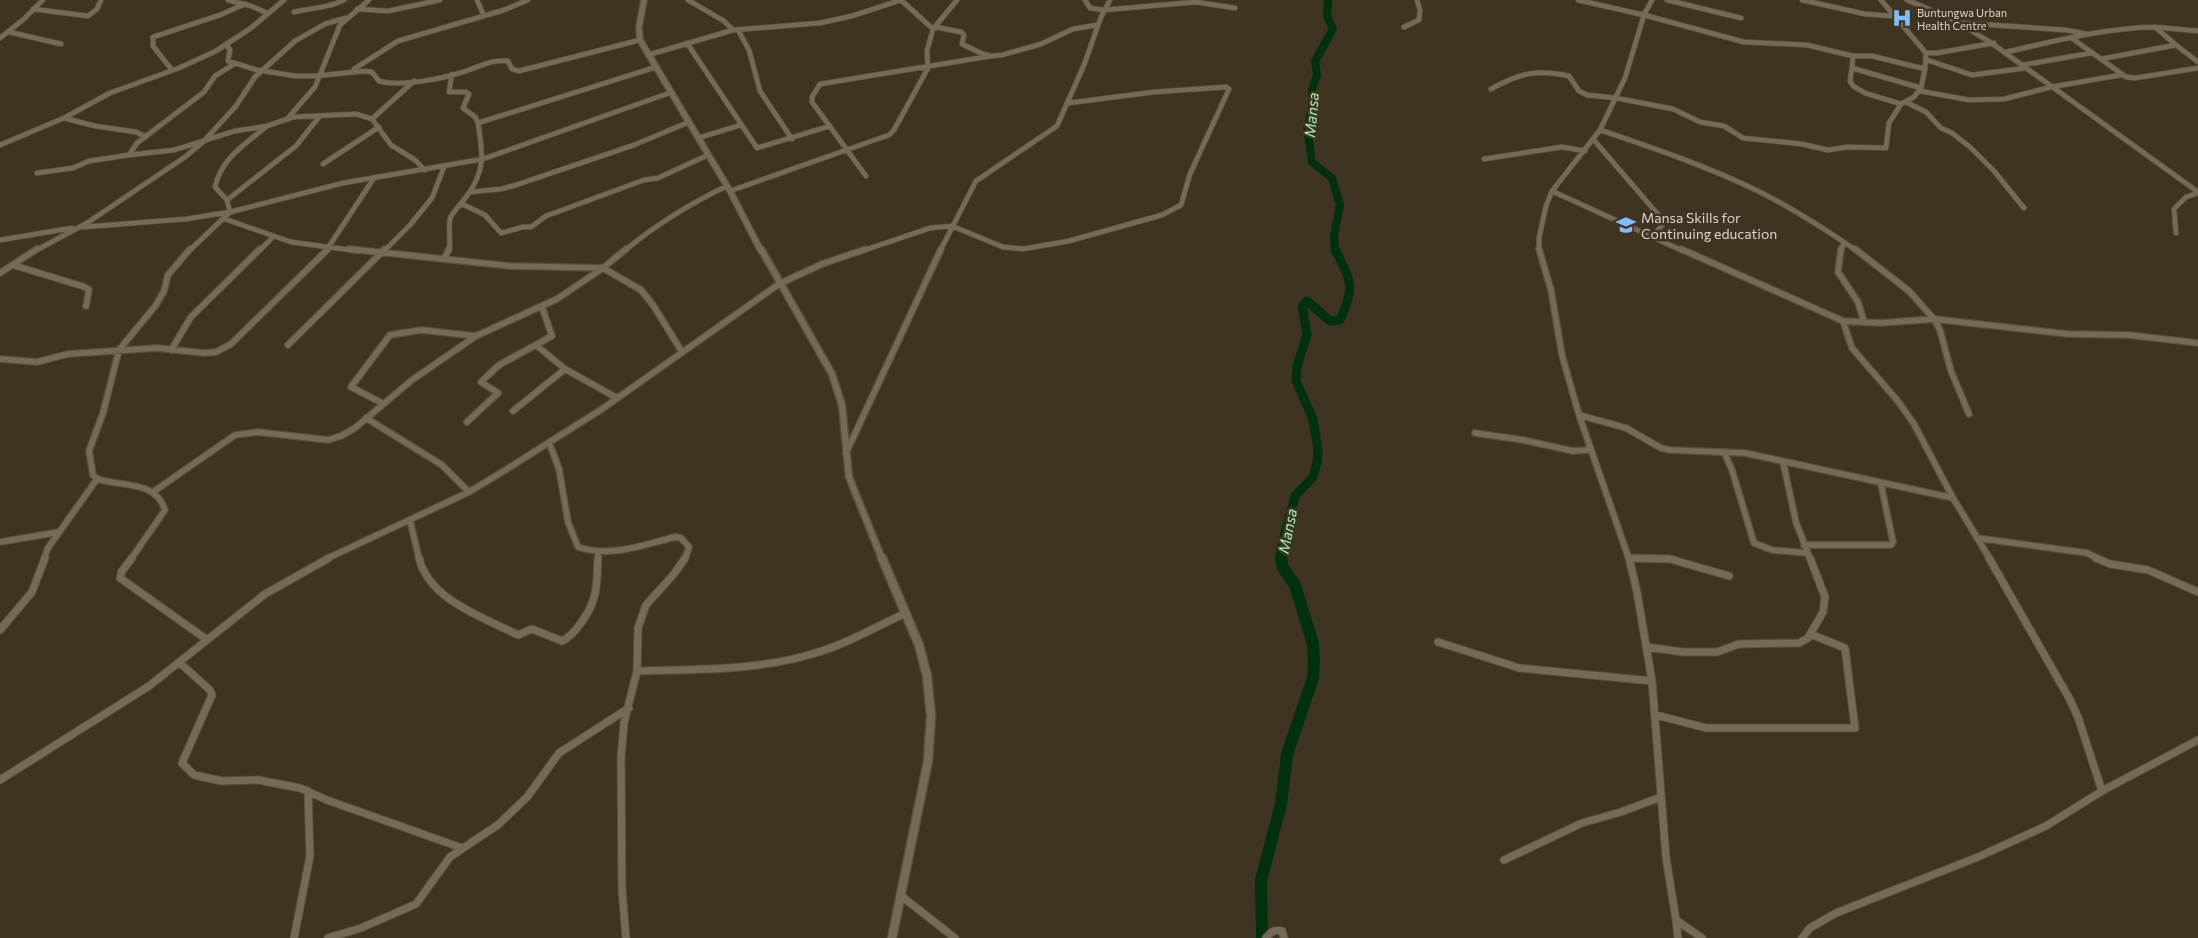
<svg xmlns="http://www.w3.org/2000/svg" width="2198" height="938" font-family="Commissioner,sans-serif">
<style>
.lines{fill:none;stroke-linecap:round;stroke-linejoin:round}
.river-far2{stroke:#01300f;stroke-width:8}
.river-far1{stroke:#01300f;stroke-width:9}
.river{stroke:#01300f;stroke-width:12}
.minor-far2-casing{stroke:#584f40;stroke-width:6}
.minor-far1-casing{stroke:#584f40;stroke-width:8}
.minor-casing{stroke:#584f40;stroke-width:9}
.tertiary-far2-casing{stroke:#584f40;stroke-width:8}
.tertiary-far1-casing{stroke:#584f40;stroke-width:9}
.tertiary-casing{stroke:#584f40;stroke-width:11}
.minor-far2{stroke:#766a57;stroke-width:4.5}
.minor-far1{stroke:#766a57;stroke-width:5.5}
.minor{stroke:#766a57;stroke-width:7}
.tertiary-far2{stroke:#766a57;stroke-width:5.5}
.tertiary-far1{stroke:#766a57;stroke-width:6}
.tertiary{stroke:#766a57;stroke-width:8}
.labels{text-anchor:middle;dominant-baseline:central;stroke-width:5;stroke-linejoin:round;paint-order:stroke}
.far-poi-label{font-size:11px;fill:#dbd5ca;stroke:#3f3422;text-anchor:start}
.poi-label{font-size:14px;fill:#dbd5ca;stroke:#3f3422;text-anchor:start}
.water-label{font-size:15px;font-style:italic;fill:#a2f5af;stroke:#3f3422}
</style>
<rect width="100%" height="100%" fill="#3f3422"/>
<g class="lines">
<path class="river-far2" d="M1328 0 1327 16 1333 29 1315 61 1317 75 1312 90 1313 105 1307 127 1312 162 1332 178 1340 205 1334 235 1335 251"/>
<path class="river-far1" d="M1281 559 1280 552 1295 496 1313 477 1317 463 1318 450 1313 419 1296 381 1297 366 1307 335 1302 307 1307 301 1330 321 1340 320C1356 285 1351 282 1335 249"/>
<path class="river" d="M1262 938 1261 880 1281 804 1287 754 1313 678 1314 661 1313 644 1295 585 1283 568 1281 558"/>
<defs>
<path id="minor-far2" d="M228 0 251 6 267 13
M477 0 484 16
M688 0 724 21 733 30
M901 0 933 29
M1085 0 1090 8 1104 10 1196 2 1235 8
M1652 0 1644 15 1744 42 1807 45 1853 56H1872L1925 69 1926 53 1881 0
M1667 0 1741 18
M1802 0 1865 14 1893 16
M1907 0 1950 18 1990 42 2198 192
M33 9 88 16 97 9 101 0
M357 9 388 11 440 0
M294 12C310 8 330 8 344 0
M1962 23 2066 30 2087 34
M935 27 961 32 964 35 962 44 983 54 991 56 1002 55 1041 44 1073 29 1097 25
M1404 27 1419 20 1420 10 1417 0
M2155 27 2198 31
M738 30 749 50 760 91 792 139
M9 32 61 44
M0 38 24 19 43 0
M2073 39 2126 77 2135 78 2198 68
M687 43 757 148 830 126
M226 44 230 50 228 61 257 70 296 76H315L365 71 372 72 379 81C401 87 441 79 463 72 479 67 491 59 508 61L512 69 519 71 640 40
M2176 45 2198 62
M2006 52C2056 41 2104 28 2155 27L2176 45 2101 59
M1926 53H1937L1994 43
M648 55 733 30 820 23 852 16 901 0
M1853 56 1852 68 1921 88 1925 69
M1927 60 1972 75 2026 68
M234 64 215 76 204 92 137 143 129 155 174 150 235 131 267 126 293 117 356 114 372 119 391 145 415 160 425 170
M2023 65 2091 53
M1852 68 1850 81 1853 86 1865 93 1901 104 1914 97 1921 88
M354 69 398 41 504 10 528 0
M172 70 153 46V37L220 15 245 4
M1491 89C1520 73 1536 69 1569 76L1579 91 1587 95 1616 98 1673 109 1700 122 1724 126 1743 138 1802 144 1828 150 1848 147 1886 148 1889 123 1901 104
M1920 91 1969 100 2004 99 2051 87 2121 75
M1906 102 1926 112 1941 128 1952 133 1970 147 1994 171 2024 208
M64 118 95 126 136 132 146 137
M287 119 315 87 340 25 369 0
M372 119 414 81
M478 123 656 67
M1600 130C1653 148 1707 166 1758 191 1792 208 1825 229 1857 251
M698 138 741 125
M1593 139 1661 218 1663 224 1652 237
M0 145 64 118 110 93 179 68 216 51 251 28 284 0
M1484 159 1562 147 1585 151
M323 164 379 127
M37 173 73 168 89 161 129 155
M866 176 812 102V97L820 84 991 56
M730 191 889 135 894 130 928 68 927 51 933 29 957 0
M1552 191 1683 251
M470 192 501 189 516 185 634 145 689 122
M227 200 296 146 319 117
M462 204 485 215 501 233 523 227H531L546 216 644 180 658 178 708 155
M225 219 291 242 358 251
M84 227 186 219 230 212 227 200 215 187C221 159 245 144 266 127
M2176 233 2174 209 2186 197 2198 193
M0 240 72 228
M35 251 87 223 185 157 203 142 236 106 255 77 295 41 325 24 345 18
M189 251 230 212 343 183 483 159 672 92
M259 251 273 237
M326 251 374 178
M384 251 410 225 432 198 444 167
M449 251C451 241 448 229 450 219 452 212 462 203 466 197 486 171 483 154 478 123L475 117 463 108 469 94 466 92H449L452 74
M624 251C657 224 689 204 727 186
M862 251 930 228 952 226 1003 247 1023 249 1069 241 1162 215 1181 205 1190 174 1229 89 1226 87 1154 92 1068 103
M940 251 976 181 1057 126 1084 65 1101 17 1110 0
M1539 251V238L1546 206 1552 191 1600 130 1625 78 1644 15 1578 0
M1841 251 1844 242"/>
<path id="minor-far1" d="M349 249 510 266 603 268 641 290 653 305 682 352
M1539 249 1551 290 1562 355 1579 415 1629 559
M1681 249 1843 321 1852 348 1897 400 1914 424 1953 498 1990 559
M1841 249 1838 272 1858 302 1864 322
M1855 249 1909 291 1934 319 1940 330 1951 371 1969 414
M444 259 449 249
M13 265 85 287 89 290 86 306
M0 273 37 249
M1843 321 1881 323 1934 319 2068 334 2129 335 2198 343
M288 345 385 249
M536 345 565 369 617 398
M171 350 191 317 260 249
M0 359 37 362 68 354 157 348 204 353 216 352 231 344 328 249
M382 403 351 387 390 335 421 330 476 336
M513 411 565 369
M1579 415 1626 428 1661 448 1670 450 1745 453 1953 498
M366 418 442 465 469 492
M467 422 498 393 481 382 499 365 552 336 542 307
M1475 433 1523 440 1573 451 1590 450
M549 442 559 469 568 522 578 547C610 558 643 545 675 537L681 538 689 547 685 559
M1724 452 1732 470 1754 543 1772 550 1807 553
M846 453 941 249
M1783 462 1796 522 1810 559
M153 492 235 435 258 432 328 440 341 436 355 428 412 380 476 336 557 299 603 268 626 249
M410 520 419 559
M1977 538 2087 553 2099 559
M0 542 59 532
M1804 545H1891L1893 542 1881 484
M1629 558 1660 559
M44 559 48 548 97 479
M131 559 165 510C156 480 122 487 97 479L93 475 89 451 103 413 119 350 156 305 164 291 168 275 190 249
M326 559 469 492 507 469 602 409 779 284 822 264 866 249
M598 559V552"/>
<path id="minor" d="M132 558 122 571 120 578 206 639
M419 558C429 600 483 617 518 635L532 629 562 641C574 636 591 611 594 597 598 585 597 570 598 558
M1629 558 1637 592 1652 681 1666 857 1676 920 1702 938
M1629 558 1670 559 1729 576
M1989 558 2069 698 2078 717 2102 791
M2096 558 2110 564 2148 570 2198 592
M0 630 32 592 45 558
M1438 642 1519 668 1652 681
M1646 647 1683 652H1717L1739 644 1799 643 1808 638 1823 612 1825 597 1810 558
M180 663 210 690 212 695 182 763 194 775 222 781 258 780 300 788 327 800 462 848
M637 671C694 669 756 671 812 654 845 645 875 627 906 613
M1656 715 1706 728H1855L1845 648 1810 634
M0 780 149 686 265 594 329 558
M1504 860 1582 823 1621 812 1661 797
M900 895 955 938
M1676 920 1678 938
M294 938 310 856 308 791
M328 938 361 928 416 904 450 857 499 824 528 796 559 753 629 708
M626 938 622 889 621 757 624 723 637 671 638 628 646 605 674 574 685 558
M1266 938C1271 932 1274 929 1282 931L1284 938
M1802 938 1810 928 1836 913 1978 857 2046 826 2102 791 2198 740"/>
<path id="tertiary-far2" d="M644 0 639 27 640 40 730 191 761 251"/>
<path id="tertiary-far1" d="M761 249 832 374 842 405 849 477 882 559"/>
<path id="tertiary" d="M882 558 919 645 927 676 931 716 928 761 892 938"/>
</defs>
<use href="#minor-far2" class="minor-far2-casing"/>
<use href="#minor-far1" class="minor-far1-casing"/>
<use href="#minor" class="minor-casing"/>
<use href="#tertiary-far2" class="tertiary-far2-casing"/>
<use href="#tertiary-far1" class="tertiary-far1-casing"/>
<use href="#tertiary" class="tertiary-casing"/>
<use href="#minor-far2" class="minor-far2"/>
<use href="#minor-far1" class="minor-far1"/>
<use href="#minor" class="minor"/>
<use href="#tertiary-far2" class="tertiary-far2"/>
<use href="#tertiary-far1" class="tertiary-far1"/>
<use href="#tertiary" class="tertiary"/>
</g>
<defs>
<symbol id="hospital-bare" viewBox="-9 -9 18 18"><path d="M-5-5h3v3.5h4V-5h3V5h-3V1.5h-4V5h-3Z" fill="#83bcfb" stroke="#3f3422" stroke-width="2.5" paint-order="stroke"/></symbol>
<symbol id="school-bare" viewBox="-9 -9 18 18"><path d="M0-5L7-2L0 1L-7-2ZM-4 1L0 2.5L4 1V4Q0 6-4 4Z" fill="#83bcfb" stroke="#3f3422" stroke-width="2.5" paint-order="stroke"/></symbol>
</defs>
<g fill-rule="evenodd">
<use href="#hospital-bare" x="1888" y="4" width="28" height="28"/>
<use href="#school-bare" x="1612" y="211" width="28" height="28"/>
</g>
<g class="labels">
<g class="far-poi-label">
<text x="1917" y="12">Buntungwa Urban<tspan x="1917" dy="13">Health Centre</tspan></text>
</g>
<g class="poi-label">
<text x="1641" y="217">Mansa Skills for<tspan x="1641" dy="16">Continuing education</tspan></text>
</g>
<g class="water-label">
<text transform="translate(1311 115) rotate(-85)">Mansa</text>
<text transform="translate(1287 531) rotate(-79)">Mansa</text>
</g>
</g>
</svg>
